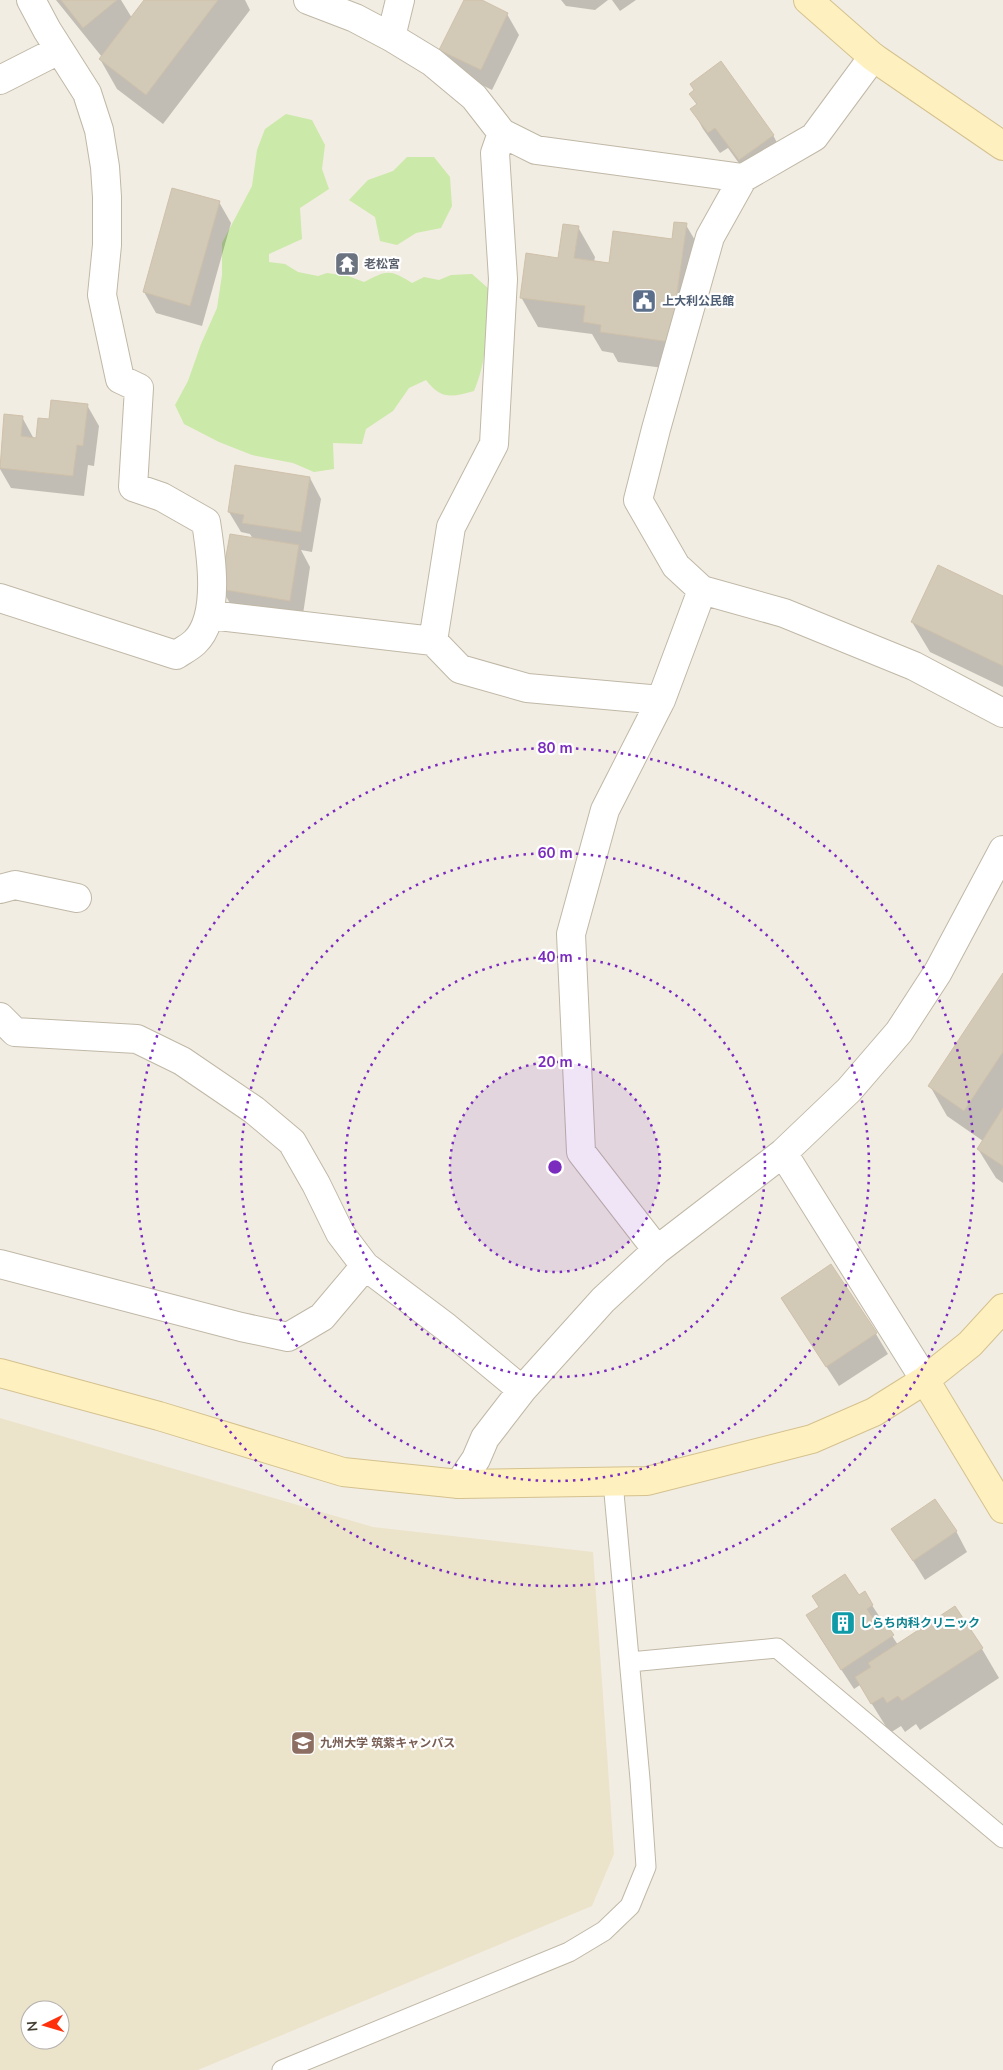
<svg xmlns="http://www.w3.org/2000/svg" width="1003" height="2070" font-family="'Nunito Sans','Noto Sans JP',sans-serif">
<style>
.education{fill:#ece3cb;fill-rule:evenodd}
.green{fill:#cbe9a8}
.shadow{fill:#0003}
.building{fill:#d3c9b7;stroke:#cfc1aa}
.lines{fill:none;stroke-linecap:round;stroke-linejoin:round}
.lane-casing{stroke:#c0b8a7;stroke-width:21}
.street-casing{stroke:#c0b8a7;stroke-width:30}
.secondary-casing{stroke:#d4c28f;stroke-width:30}
.lane{stroke:#fff;stroke-width:19}
.street{stroke:#fff;stroke-width:28}
.secondary{stroke:#fff0bf;stroke-width:28}
.ring{fill:none;stroke:#7b2cbf;stroke-width:2.5;stroke-dasharray:2.5 5}
.labels{text-anchor:middle;dominant-baseline:central;stroke-width:4.5;stroke-linejoin:round;paint-order:stroke}
.worship-label{font-size:12px;font-weight:bold;fill:#5b616d;stroke:#fff;text-anchor:start}
.service-label{font-size:12px;font-weight:bold;fill:#4e5e75;stroke:#fff;text-anchor:start}
.culture-label{font-size:12px;font-weight:bold;fill:#0d838f;stroke:#fff;text-anchor:start}
.education-label{font-size:12px;font-weight:bold;fill:#785e54;stroke:#fff;text-anchor:start}
.centre{fill:#7b2cbf;stroke:#fff;stroke-width:2.5}
.ring-label{font-size:15px;text-anchor:middle;font-weight:bold;fill:#7b2cbf;stroke:#fff;stroke-width:4.5;stroke-linejoin:round;paint-order:stroke}
</style>
<rect width="100%" height="100%" fill="#f2ede2"/>
<path class="education" d="M0 1418 373 1527 593 1552 614 1854 592 1906 198 2070H0ZM30 2010H60V2040H30Z"/>
<path class="green" d="M286 114 312 120 325 145 322 169 329 189 300 208 302 239 269 254V262L285 264 298 272 318 276 327 273 348 276 364 282C387 270 390 269 412 283L424 277 439 280 451 275 472 274 489 289C487 324 488 359 474 391 452 397 441 400 426 380L409 388 393 411 366 429 362 444 333 443 334 469 314 472 293 463 252 455 219 442 184 424 175 405 188 381 201 344 217 308 222 275V243L252 186 257 150 265 129Z
M407 157H434L450 177 452 206 441 228 416 233 397 245 380 241 375 217 349 200 368 180 393 171Z"/>
<path class="shadow" d="M56 0H121L132 18 145 0H245L250 10 163 124 117 89 100 59 102 57Z
M465 0H479L507 14 519 35 492 90 452 70 441 50Z
M561 0H608L595 10 566 6Z
M612 0H636L620 11Z
M690 94 773 135 784 156 751 180 728 148 720 153 703 129 692 109 697 105Z
M219 202 231 223 202 326 156 313 144 292Z
M686 225 703 254 686 371 618 362 613 353 602 351 592 334 538 327 521 297 559 259 578 227 595 257 594 262 610 264 673 241Z
M87 405 99 426 94 466 88 465 84 496 11 488 0 469 5 415 22 417 34 439H37L50 420Z
M310 478 321 499 312 552 301 550 310 567 302 621 233 609 222 589 253 539 250 534 241 532 229 512Z
M1003 597V687L930 652 912 622Z
M1003 975V1183L996 1178 978 1149 983 1141 947 1116 930 1086Z
M782 1299 876 1334 888 1354 839 1386Z
M893 1529 956 1531 967 1552 925 1580Z
M864 1593 898 1645 982 1649 999 1678 920 1730 916 1724 905 1732 901 1726 890 1733 860 1685 854 1689 819 1636Z"/>
<path class="building" d="M61 0H117L83 28Z
M144 0H218L146 95 99 59Z
M464 0H482L508 13 481 70 439 50Z
M721 61 774 135 739 160 715 128 708 133 690 109 697 104 689 94 694 90 690 84Z
M172 188 220 201 190 306 143 292Z
M674 222 687 223 670 342 600 332 601 325 583 322 585 306 520 298 526 253 558 258 563 224 579 226 574 258 609 263 613 231 672 239Z
M51 400 88 404 83 446 77 445 73 476 0 468 4 414 23 416 21 436 36 438 38 418 49 419Z
M235 465 310 477 301 532 242 523 244 515 228 512Z
M230 534 299 545 290 601 220 589Z
M938 565 1003 596V666L911 622Z
M1003 973V1052L964 1111 928 1086Z
M1003 1108V1166L977 1149Z
M831 1264 877 1333 826 1367 781 1298Z
M935 1499 957 1531 913 1561 891 1529Z
M845 1574 859 1595 865 1591 873 1605 867 1609 877 1625 884 1621 894 1635 841 1670 806 1615 819 1607 812 1596Z
M955 1606 983 1648 902 1701 898 1696 887 1703 883 1697 871 1704 855 1677 871 1667 868 1663Z"/>
<g class="lines">
<defs>
<path id="lane" d="M630 1662 777 1648 1003 1838
M282 2070 569 1952 604 1931 630 1906 646 1867 640 1779 613 1482"/>
<path id="street" d="M308 0 355 18 391 37 432 62 474 97 502 133 536 150 743 178
M391 37 400 0
M873 57 814 137 743 178 710 237 656 429 638 500 676 566 702 590 784 613 914 666 1003 713
M0 80 59 50
M0 598 176 655C182 651 190 647 195 642 221 617 211 554 206 522L162 497 133 487 139 388 120 379 102 295 107 245V197L105 167 99 130 87 93 47 30 31 0
M210 615 433 641 460 669 527 688 661 700
M433 641 451 527 494 444 503 279 495 153 502 133
M0 889 15 885 77 898
M0 1017 15 1032 137 1039 182 1061 254 1110 292 1142 316 1184 340 1233 365 1266 446 1327 522 1390 485 1438 476 1459 459 1484
M783 1153 925 1380
M657 1250 581 1152 571 934 605 810 661 700 702 590
M0 1264 241 1327 288 1337 322 1317 365 1266
M522 1390 603 1300 657 1250 783 1153 849 1090 899 1032 938 972 1003 850"/>
<path id="secondary" d="M808 0 873 57 1003 146
M0 1373 159 1416 343 1472 459 1484 647 1481 812 1439 874 1412 925 1380 970 1344 1003 1308
M925 1380 1003 1509"/>
</defs>
<use href="#lane" class="lane-casing"/>
<use href="#street" class="street-casing"/>
<use href="#secondary" class="secondary-casing"/>
<use href="#lane" class="lane"/>
<use href="#street" class="street"/>
<use href="#secondary" class="secondary"/>
</g>
<circle cx="555" cy="1167" r="105" fill="#7b2cbf" fill-opacity=".12"/>
<g class="ring">
<circle cx="555" cy="1167" r="105"/>
<circle cx="555" cy="1167" r="210"/>
<circle cx="555" cy="1167" r="314"/>
<circle cx="555" cy="1167" r="419"/>
</g>
<defs>
<symbol id="temple-square" viewBox="-11 -11 22 22"><rect x="-9" y="-9" width="18" height="18" rx="4" fill="#6b7280" stroke="#fff"/><path d="M0-6L5-2H3V0L6.5 2.5H4V6H1.5V3h-3V6H-4V2.5H-6.5L-3 0V-2H-5Z" fill="#fff"/></symbol>
<symbol id="civic-square" viewBox="-11 -11 22 22"><rect x="-9" y="-9" width="18" height="18" rx="4" fill="#5c6f8a" stroke="#fff"/><path d="M-.6-6.5H3V-4.5H.6V-3L4-1V1h2V6H-6V1h2V-1L-.6-3ZM-1.2 2.5V6h2.4V2.5Z" fill="#fff"/></symbol>
<symbol id="building-square" viewBox="-11 -11 22 22"><rect x="-9" y="-9" width="18" height="18" rx="4" fill="#0f9aa8" stroke="#fff"/><path d="M-4-6H4V6H1V3H-1V6H-4ZM-2.5-4.3h1.7v1.8h-1.7ZM.8-4.3h1.7v1.8H.8ZM-2.5-1h1.7V.8h-1.7ZM.8-1h1.7V.8H.8Z" fill="#fff"/></symbol>
<symbol id="university-square" viewBox="-11 -11 22 22"><rect x="-9" y="-9" width="18" height="18" rx="4" fill="#8d6e63" stroke="#fff"/><path d="M0-5L7-2L0 1L-7-2ZM-4 1L0 2.5L4 1V4Q0 6-4 4Z" fill="#fff"/></symbol>
</defs>
<g fill-rule="evenodd">
<use href="#temple-square" x="333" y="250" width="28" height="28"/>
<use href="#civic-square" x="630" y="287" width="28" height="28"/>
<use href="#building-square" x="829" y="1609" width="28" height="28"/>
<use href="#university-square" x="289" y="1729" width="28" height="28"/>
</g>
<g class="labels">
<g class="worship-label">
<text x="364" y="264">老松宮</text>
</g>
<g class="service-label">
<text x="662" y="301">上大利公民館</text>
</g>
<g class="culture-label">
<text x="860" y="1623">しらち内科クリニック</text>
</g>
<g class="education-label">
<text x="320" y="1743">九州大学 筑紫キャンパス</text>
</g>
</g>
<circle cx="555" cy="1167" r="8" class="centre"/>
<g class="ring-label">
<text x="555" y="753">80 m</text>
<text x="555" y="858">60 m</text>
<text x="555" y="962">40 m</text>
<text x="555" y="1067">20 m</text>
</g>
<g transform="translate(45 2025) rotate(265)"><circle r="24" fill="#ffffff" stroke="#b4b1ad"/>
<path d="M0-4L9 19L0 12L-9 19Z" fill="#ff310c"/>
<text y="-8" font-size="14" font-weight="bold" text-anchor="middle" fill="#433d32">N</text>
</g>
</svg>
